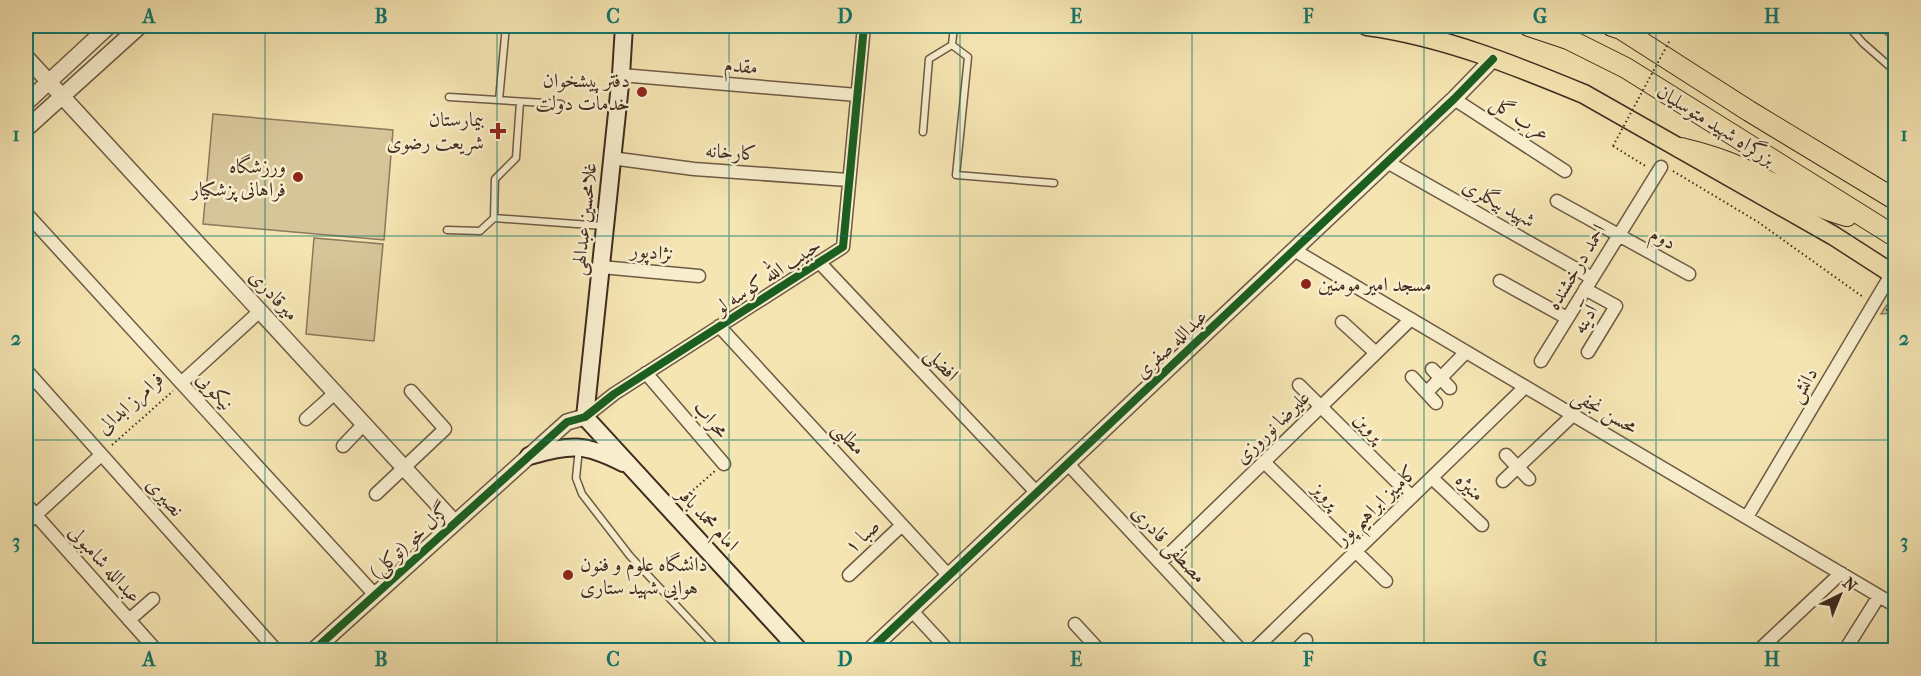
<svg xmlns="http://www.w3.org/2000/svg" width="1921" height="676" font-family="'IM FELL French Canon',Amiri,serif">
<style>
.green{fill:#d6c599;stroke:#8c785c;stroke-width:1.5}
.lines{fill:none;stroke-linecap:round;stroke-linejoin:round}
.service-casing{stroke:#6e5a44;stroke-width:9}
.minor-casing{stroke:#6e5a44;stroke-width:15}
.tertiary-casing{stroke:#6e5a44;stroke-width:18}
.secondary-casing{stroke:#412b20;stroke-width:20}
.primary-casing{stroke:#412b20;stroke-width:21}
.trunk-casing{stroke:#412b20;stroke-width:22}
.path{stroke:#412b20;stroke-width:2;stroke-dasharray:1.5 3;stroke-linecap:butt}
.service{stroke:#f8eecd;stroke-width:6}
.minor{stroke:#f8eecd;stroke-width:12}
.tertiary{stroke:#f8eecd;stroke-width:15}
.secondary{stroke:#f8eecd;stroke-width:16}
.primary{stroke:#f5e5b2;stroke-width:18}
.trunk{stroke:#f5e5b2;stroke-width:20}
.path-bridge{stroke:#412b20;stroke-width:2;stroke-dasharray:1.5 3;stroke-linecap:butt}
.cycleway-casing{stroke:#f8eecd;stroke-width:11}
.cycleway{stroke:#1b5e20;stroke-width:8}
.grid{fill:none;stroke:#0f766e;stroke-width:1.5;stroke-opacity:0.55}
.poi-dot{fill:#8f2418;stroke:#f8eecd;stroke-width:2}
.labels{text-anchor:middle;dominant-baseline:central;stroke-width:5;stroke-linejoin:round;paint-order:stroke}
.street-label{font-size:20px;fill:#412b20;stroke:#f8eecd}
.poi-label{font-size:20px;fill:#412b20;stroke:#f8eecd;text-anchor:end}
.neatline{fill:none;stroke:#0f766e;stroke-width:2}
.grid-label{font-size:20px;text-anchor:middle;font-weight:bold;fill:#0f766e}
</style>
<rect width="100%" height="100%" fill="#f5e5b2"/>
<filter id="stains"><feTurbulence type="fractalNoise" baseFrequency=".00333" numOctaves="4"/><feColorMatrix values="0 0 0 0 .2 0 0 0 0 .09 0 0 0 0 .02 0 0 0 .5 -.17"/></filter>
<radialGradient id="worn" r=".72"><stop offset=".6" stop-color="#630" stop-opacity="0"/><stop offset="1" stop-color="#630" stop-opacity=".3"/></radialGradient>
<path class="green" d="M1875 26H1895V42Z
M213 114 393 130 384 240 203 224Z
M314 238 383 244 374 341 306 334Z
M1895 296V313L1881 314 1890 300Z"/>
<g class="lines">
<defs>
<path id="service" d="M1848 26 1863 43 1896 72
M952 45 968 57 956 175 1054 183
M449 97 561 104
M499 100 506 26
M923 132 929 59 952 45 954 26
M494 218 495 179 516 158 520 102
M447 230 480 231 494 218 604 226
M579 448 576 478 582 494 630 556 718 650"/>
<path id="minor" d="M621 75 857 95
M1454 99 1565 171
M611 158 694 169 848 180
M1387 162 1592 278
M1557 201 1689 274
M26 213 375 595
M1294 250 1896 606
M819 262 1037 493
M601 267 699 276
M1500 281 1567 318
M1585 289 1616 306 1588 352
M1342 322 1376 353
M719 326 949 576
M1541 361 1661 167
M1432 369 1450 388
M26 370 276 650
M646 373 724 464
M1412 377 1436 403
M181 383 260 311
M1299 385 1412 497
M1427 392 1466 352
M585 417 614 394 843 247 864 26
M306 419 335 393
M343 446 364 424
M1506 455 1529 479
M1264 462 1386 581
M1068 464 1241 650
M1432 478 1482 525
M1503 481 1573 415
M376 494 445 429 411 391
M26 504 156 650
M1747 517 1892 273
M26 524 101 455
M1160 563 1411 319
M849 575 902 525
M912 611 948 650
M129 620 153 599
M1075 624 1099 650
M1254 650 1525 387
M1296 650 1306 640
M1759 650 1841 573
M1845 650 1879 596"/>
<path id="tertiary" d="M26 57 455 523
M26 103 109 26
M26 129 140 26
M314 650 567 422 585 417
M870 650 1454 99 1493 59"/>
<path id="secondary" d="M624 26 621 75 585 417 799 650
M529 456C571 445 583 442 623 463"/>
<path id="primary" d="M1367 26C1442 36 1514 65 1584 94L1834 236 1896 276"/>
<path id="trunk" d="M1529 26 1568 39 1626 68 1896 237
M1612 26 1621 29 1749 111 1896 200
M1681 148C1702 153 1722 159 1742 168 1777 184 1809 206 1847 216"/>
</defs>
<use href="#service" class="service-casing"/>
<use href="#minor" class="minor-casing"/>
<use href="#tertiary" class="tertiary-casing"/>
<use href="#secondary" class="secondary-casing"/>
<use href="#primary" class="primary-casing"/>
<use href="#trunk" class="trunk-casing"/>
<path class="path" d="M1613 146 1647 167
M1673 171 1758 222 1863 297
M1886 310 1896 309
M112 445 173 391
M683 499 715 471"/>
<use href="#service" class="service"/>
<use href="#minor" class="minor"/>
<use href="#tertiary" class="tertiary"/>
<use href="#secondary" class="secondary"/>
<use href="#primary" class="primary"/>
<use href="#trunk" class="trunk"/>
<path class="path-bridge" d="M1613 146 1670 40"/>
<defs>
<path id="cycleway" d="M314 650 567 422 585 417 614 394 843 247 864 26
M870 650 1454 99 1493 59"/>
</defs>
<use href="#cycleway" class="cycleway-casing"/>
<use href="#cycleway" class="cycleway"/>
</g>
<path class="grid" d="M265 26V650M497 26V650M729 26V650M960 26V650M1192 26V650M1424 26V650M1656 26V650M26 236H1896M26 440H1896"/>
<g class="poi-dot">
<circle cx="642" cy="92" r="6"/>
<path d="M495 122h6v6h6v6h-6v6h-6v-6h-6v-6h6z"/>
<circle cx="298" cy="177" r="6"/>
<circle cx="1306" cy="284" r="6"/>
<circle cx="568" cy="575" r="6"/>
</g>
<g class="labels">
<g class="street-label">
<text transform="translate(741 66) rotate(5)">مقدم</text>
<text transform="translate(1520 118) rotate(33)">عرب گل</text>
<text transform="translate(1716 125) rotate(32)">بزرگراه شهید متوسلیان</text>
<text transform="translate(731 152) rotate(4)">کارخانه</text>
<text transform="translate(1499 203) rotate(29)">شهید بیگلری</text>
<text transform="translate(584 219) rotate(-84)">غلامحسین عبدالهی</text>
<text transform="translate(1663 238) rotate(28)">دوم</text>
<text transform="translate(652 252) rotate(6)">نژادپور</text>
<text transform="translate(1576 267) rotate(-59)">احمد درخشنده</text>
<text transform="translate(768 276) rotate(-33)">حبیب الله کوسه لو</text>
<text transform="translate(274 295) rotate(47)">میرقادری</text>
<text transform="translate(1585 319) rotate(-59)">آدینه</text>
<text transform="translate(1171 344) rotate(-43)">عبدالله صفری</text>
<text transform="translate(942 364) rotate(47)">افضلی</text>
<text transform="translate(1803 385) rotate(-59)">دانش</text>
<text transform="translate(215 391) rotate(48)">نیکویی</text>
<text transform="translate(130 403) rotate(-42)">فرامرز ابدالی</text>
<text transform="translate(1605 411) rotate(30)">محسن نجفی</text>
<text transform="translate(711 419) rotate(49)">محراب</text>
<text transform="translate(1272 427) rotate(-44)">علیرضا نوروزی</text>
<text transform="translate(1369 427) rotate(44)">پروین</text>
<text transform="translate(849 438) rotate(47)">مطلبی</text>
<text transform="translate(1470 487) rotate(43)">منیژه</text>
<text transform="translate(1326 495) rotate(44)">پرویز</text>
<text transform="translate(165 497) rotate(48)">نصیری</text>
<text transform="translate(1376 505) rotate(-44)">کامبیز ابراهیم پور</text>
<text transform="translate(708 519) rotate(47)">امام محمد باقر</text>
<text transform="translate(862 536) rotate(-43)">صبا ۱</text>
<text transform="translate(410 541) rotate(-42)">گزل خو (توکلی)</text>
<text transform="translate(1169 544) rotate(47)">مصطفی قادری</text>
<text transform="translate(105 564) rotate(48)">عبدالله شامبولی</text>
</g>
<g class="poi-label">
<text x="630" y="80">دفتر پیشخوان<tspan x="630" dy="23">خدمات دولت</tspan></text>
<text x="484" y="119">بیمارستان<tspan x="484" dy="23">شریعت رضوی</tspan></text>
<text x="286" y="166">ورزشگاه<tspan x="286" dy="23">فراهانی پزشکیار</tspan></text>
<text x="1318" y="284" text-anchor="start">مسجد امیر مومنین</text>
<text x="580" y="564" text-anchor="start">دانشگاه علوم و فنون<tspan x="580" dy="23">هوایی شهید ستاری</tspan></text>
</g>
</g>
<rect width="1921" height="676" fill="none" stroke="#f5e5b2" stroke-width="66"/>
<g transform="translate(1840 595) rotate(43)" stroke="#f8eecd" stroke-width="4.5" paint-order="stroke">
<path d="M0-4.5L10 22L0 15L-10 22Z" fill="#412b20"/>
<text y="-9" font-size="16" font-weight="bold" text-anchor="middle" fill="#412b20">N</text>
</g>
<rect x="33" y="33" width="1855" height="610" class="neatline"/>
<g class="grid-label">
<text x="149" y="23">A</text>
<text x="381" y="23">B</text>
<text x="613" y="23">C</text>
<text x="845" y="23">D</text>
<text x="1076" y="23">E</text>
<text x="1308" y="23">F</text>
<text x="1540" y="23">G</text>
<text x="1772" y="23">H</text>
<text x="16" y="141">1</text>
<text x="1904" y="141">1</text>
<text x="16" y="345">2</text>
<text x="1904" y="345">2</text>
<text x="16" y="548">3</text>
<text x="1904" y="548">3</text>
<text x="149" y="666">A</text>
<text x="381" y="666">B</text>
<text x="613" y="666">C</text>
<text x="845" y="666">D</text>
<text x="1076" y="666">E</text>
<text x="1308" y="666">F</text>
<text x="1540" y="666">G</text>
<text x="1772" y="666">H</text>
</g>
<rect width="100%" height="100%" filter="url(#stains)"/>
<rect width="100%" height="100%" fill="url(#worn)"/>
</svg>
